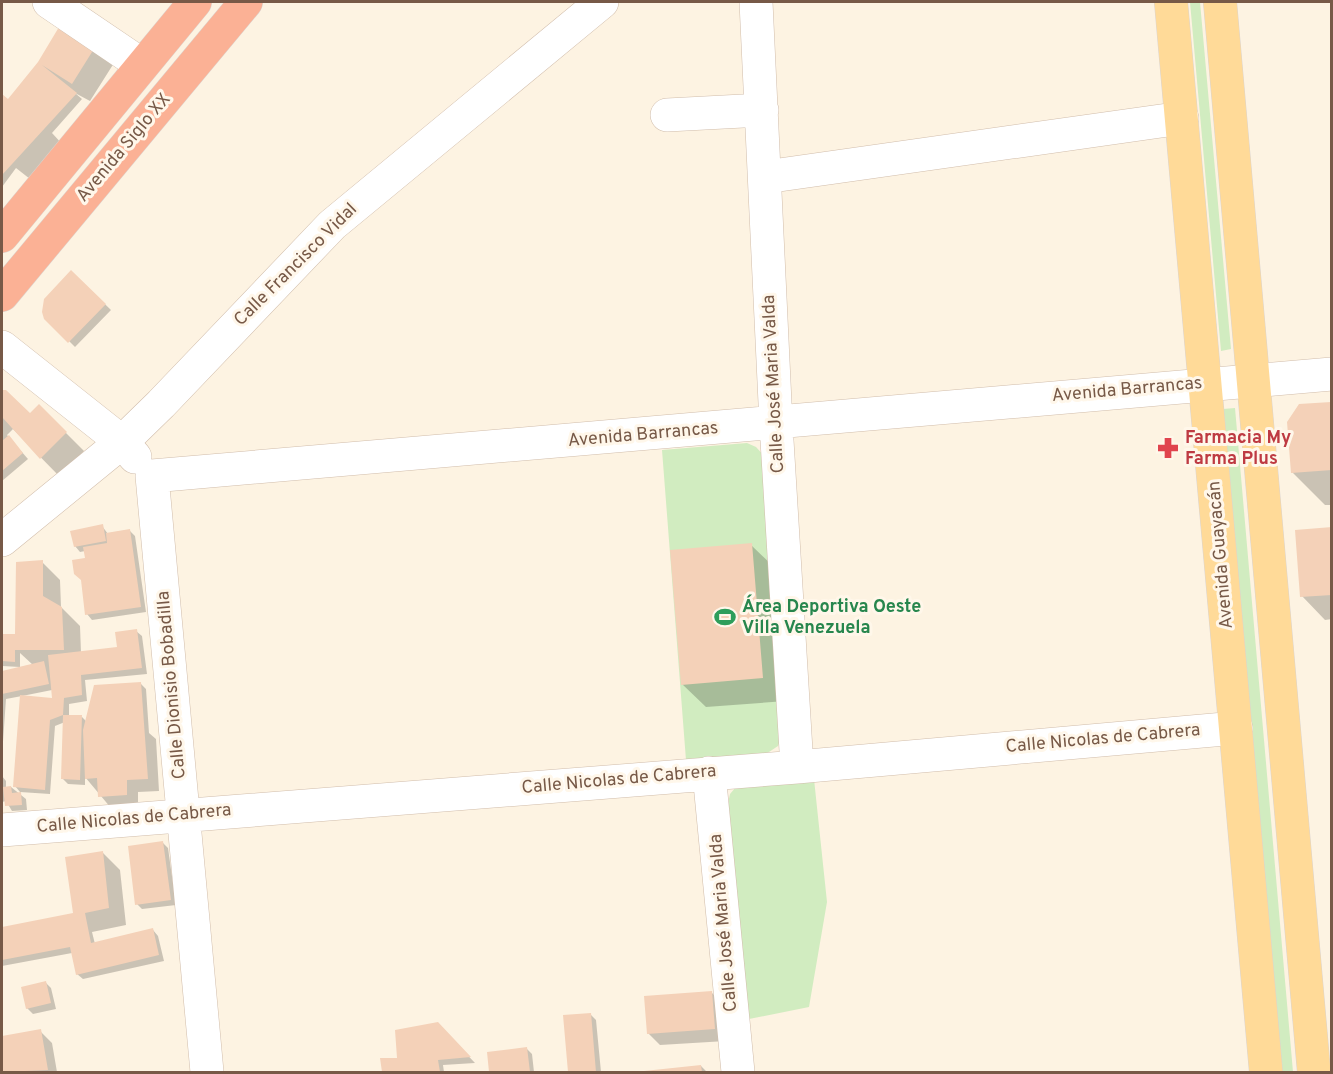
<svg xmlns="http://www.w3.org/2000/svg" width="1333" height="1074" font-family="Overpass,sans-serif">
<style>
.green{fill:#d1ecc0}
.shadow{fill:#0003;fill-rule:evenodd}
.building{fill:#f4d1b8}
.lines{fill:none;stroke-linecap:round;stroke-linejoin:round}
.minor-casing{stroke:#d1bdab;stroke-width:34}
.major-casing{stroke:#dcd4cf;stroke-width:34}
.highway-casing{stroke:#dcd4cf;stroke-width:34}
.minor{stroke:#fff;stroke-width:33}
.major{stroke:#ffda98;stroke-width:33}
.highway{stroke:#fbb195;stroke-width:33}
.labels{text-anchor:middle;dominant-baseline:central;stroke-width:6;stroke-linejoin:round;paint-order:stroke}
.street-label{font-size:18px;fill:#775947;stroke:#fff7ea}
.health-label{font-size:18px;font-weight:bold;fill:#be3a42;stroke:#fff7ea;text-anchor:start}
.leisure-label{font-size:18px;font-weight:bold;fill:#27864d;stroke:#fff7ea;text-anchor:start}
</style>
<rect width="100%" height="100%" fill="#fdf3e2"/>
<path class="green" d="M1190 2H1200L1231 349 1221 351Z
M1235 408 1293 1072H1282L1223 409Z
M747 443 756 447 766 458 781 737 778 746 766 754 686 760 662 450Z
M814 779 827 902 809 1007 744 1020 727 808 730 794 736 787Z"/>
<path class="shadow" d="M66 20 114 63 90 101 75 93 82 99 52 133 64 146 30 179 16 168 2 187V96L8 101 39 63Z
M72 272 111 310 75 347 46 318Z
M6 391 30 416 39 406 84 451 59 476 13 429 7 435 28 459 2 481V392Z
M1331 404 1332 505H1325L1292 472Z
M102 526 108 534 130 531 135 536 146 612 92 620 87 614 85 551 80 552 75 546Z
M1332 528V619L1325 620 1302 596Z
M751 545 775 568 786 701 706 707 682 684Z
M42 562 60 580 61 607 80 626 81 653 119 649 136 631 142 636 147 674 85 680 87 701 69 704V716L82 717 87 722 141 684 146 689 149 733 156 739 159 791 138 792V807L111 808 85 777V785L68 784 63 779 65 722 55 726 50 794 20 792 15 786 22 696 6 699 2 756V635L17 636ZM20 653 33 665 2 672V666L20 667ZM52 690 53 699 22 696Z
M2 776 6 781V788L11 787 26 799 27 810 12 811 6 801 2 802Z
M163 843 168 848 176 905 142 909 137 904Z
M102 852 120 870 126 925 92 932 95 944 153 930 158 936 164 961 83 979 77 974 72 953 2 966V929L75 916Z
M46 983 51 988 56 1009 33 1014 27 1008Z
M712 993 724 1005 726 1041 660 1045 648 1033Z
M590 1014 596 1020 601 1072H569L565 1017Z
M438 1024 475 1063 443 1065 444 1072H383L382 1060 399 1059Z
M40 1031 52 1043 57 1072H2V1051Z
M526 1048 532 1054 534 1072H491L489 1054Z
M701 1066 707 1072H644Z"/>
<path class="building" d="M65 17 97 44 72 84 42 65 77 93 2 175V94L8 99 38 62Z
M71 270 106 304 68 343 44 319 42 312 44 299Z
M2 390H6L30 413 39 404 67 432 40 459 2 417Z
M1331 402 1332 470 1291 473 1287 422 1299 404Z
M9 435 23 453 2 471V441Z
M103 524 106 541 74 547 70 531Z
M1332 527V595L1300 597 1295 530Z
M130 529 141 607 85 615 81 580 74 574 72 560 85 558 83 547 107 543 106 533Z
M752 543 763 678 681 685 670 550Z
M43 560V596L62 607 64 650H15V662L2 661V634H15L16 562Z
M137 629 142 668 81 675 82 695 64 698 63 715H82L80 780 61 779 63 715 50 720 45 790 13 787 20 695 52 698 48 655 117 647 115 632Z
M44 661 49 684 2 694V671Z
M141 682 148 779 127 780V795L98 797 97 778 85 779 83 730 94 685Z
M11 786 12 793 21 792 22 805 5 806 3 787Z
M163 841 171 900 135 905 128 846Z
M103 851 109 908 85 913 91 943 153 928 159 955 76 975 70 947 2 960V927L73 913 65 857Z
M46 981 51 1003 26 1009 21 987Z
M712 991 715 1029 647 1034 644 996Z
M591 1013 596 1072H568L563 1015Z
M438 1022 471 1057 438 1060 440 1072H382L380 1058H397L395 1030Z
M41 1029 48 1070 2 1072V1036Z
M527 1047 530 1072H489L487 1052Z
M701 1065 702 1072H644V1071Z"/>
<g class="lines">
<defs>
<path id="minor" d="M49 2 142 65
M756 2 776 424 797 767
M667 115 762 110
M765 177 1182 118
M2 347 122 442 135 457
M152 476 1332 374
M152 476 207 1072
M2 540 122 442 161 404 332 225 602 2
M709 773 738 1072
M2 830 797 767 1236 728"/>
<path id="major" d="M1171 2 1266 1072
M1220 2 1314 1072"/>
<path id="highway" d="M2 236 195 2
M2 295 246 2"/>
</defs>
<use href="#minor" class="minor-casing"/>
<use href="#major" class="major-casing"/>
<use href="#highway" class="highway-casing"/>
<use href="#minor" class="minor"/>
<use href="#major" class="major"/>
<use href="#highway" class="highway"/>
</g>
<defs>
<symbol id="pharmacy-bare" viewBox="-9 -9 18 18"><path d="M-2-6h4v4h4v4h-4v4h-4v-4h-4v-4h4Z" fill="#e0444e" stroke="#fff7ea" stroke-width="2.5" paint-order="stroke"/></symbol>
<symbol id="stadium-bare" viewBox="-9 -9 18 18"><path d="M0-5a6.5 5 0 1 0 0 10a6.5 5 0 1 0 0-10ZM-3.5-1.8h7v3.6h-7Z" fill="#2e9e5b" stroke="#fff7ea" stroke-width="2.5" paint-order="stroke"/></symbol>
</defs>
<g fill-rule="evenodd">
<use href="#pharmacy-bare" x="1153" y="433" width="30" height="30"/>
<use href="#stadium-bare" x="710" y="602" width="30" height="30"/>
</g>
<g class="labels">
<g class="street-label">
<text transform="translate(124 148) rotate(-50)">Avenida Siglo XX</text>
<text transform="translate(296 265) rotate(-45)">Calle Francisco Vidal</text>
<text transform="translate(774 384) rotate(-93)">Calle José Maria Valda</text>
<text transform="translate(1127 390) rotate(-5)">Avenida Barrancas</text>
<text transform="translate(643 435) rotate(-5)">Avenida Barrancas</text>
<text transform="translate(1221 555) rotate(-95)">Avenida Guayacán</text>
<text transform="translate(172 685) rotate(-95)">Calle Dionisio Bobadilla</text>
<text transform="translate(1103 739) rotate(-5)">Calle Nicolas de Cabrera</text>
<text transform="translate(619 780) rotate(-5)">Calle Nicolas de Cabrera</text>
<text transform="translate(134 819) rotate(-5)">Calle Nicolas de Cabrera</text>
<text transform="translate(724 923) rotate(-95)">Calle José Maria Valda</text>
</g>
<g class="health-label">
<text x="1185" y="438">Farmacia My<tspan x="1185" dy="21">Farma Plus</tspan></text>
</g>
<g class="leisure-label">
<text x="742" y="607">Área Deportiva Oeste<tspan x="742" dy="21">Villa Venezuela</tspan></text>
</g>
</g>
<rect width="1333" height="1074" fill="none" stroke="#775947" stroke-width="6"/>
</svg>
